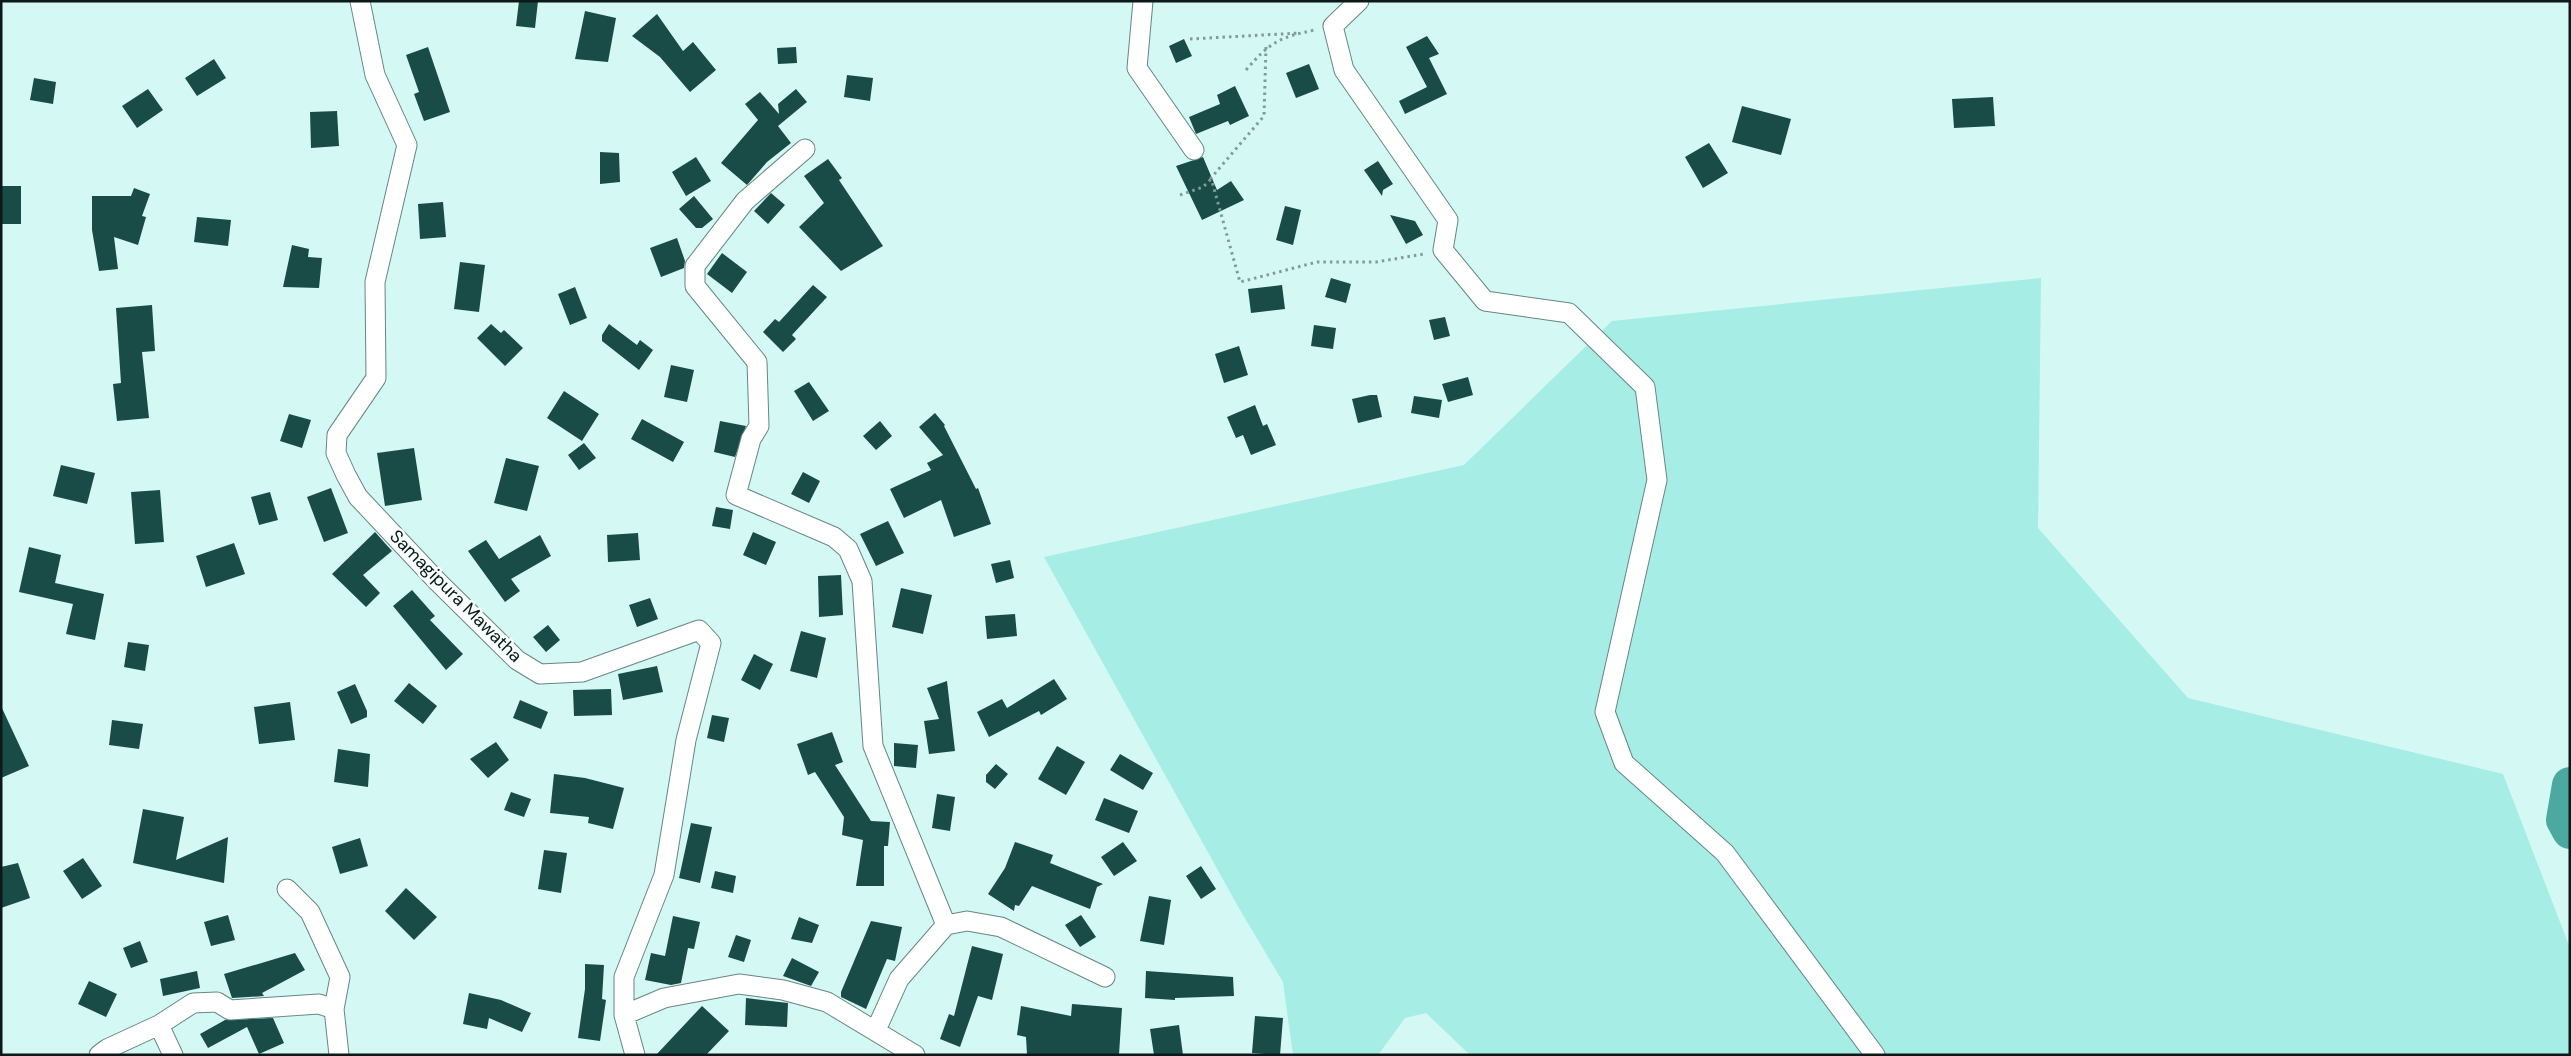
<svg xmlns="http://www.w3.org/2000/svg" width="2571" height="1056" font-family="'DM Sans',sans-serif">
<style>
.green{fill:#a6ede5}
.lines{fill:none;stroke-linecap:round;stroke-linejoin:round}
.river{stroke:#4ba9a0;stroke-width:36}
.building{fill:#194c47}
.street-casing{stroke:#668783;stroke-width:21}
.path{stroke:#819b98;stroke-width:3;stroke-dasharray:2.5 4;stroke-linecap:butt}
.street{stroke:#fff;stroke-width:19}
.labels{text-anchor:middle;dominant-baseline:central;stroke-width:5;stroke-linejoin:round;paint-order:stroke}
.street-label{font-size:18px;fill:#0c1918;stroke:#f7fefd}
</style>
<rect width="100%" height="100%" fill="#d4f8f4"/>
<path class="green" d="M2041 278 2038 528 2188 698 2503 774 2570 948V1055H1470L1426 1013 1405 1018 1378 1055H1293L1283 982 1240 910 1044 557 1464 465 1612 321Z"/>
<g class="lines">
<path class="river" d="M2570 785 2564 820 2570 831"/>
</g>
<path class="building" d="M519 1H538L535 28 516 26Z
M585 11 616 18 608 62 575 59Z
M657 14 683 51 693 42 716 70 690 92 660 57 632 36Z
M1427 36 1439 54 1429 58 1447 94 1405 114 1399 101 1427 87 1406 47Z
M1184 39 1192 56 1176 63 1169 46Z
M428 47 450 112 424 121 414 94 419 92 406 55Z
M796 47 797 63 778 64 777 48Z
M214 59 226 78 197 96 185 78Z
M1309 64 1319 89 1296 98 1286 73Z
M847 75 873 78 870 101 844 97Z
M34 78 56 82 53 104 30 100Z
M1235 86 1249 116 1230 125 1228 121 1196 134 1189 117 1220 104 1217 95Z
M148 89 163 110 137 128 122 106Z
M796 89 807 102 778 126 791 143 767 162 747 185 721 163 758 120 745 104 760 92 779 114 778 104Z
M1993 97 1995 126 1954 128 1952 99Z
M1742 106 1791 119 1781 155 1732 142Z
M337 111 339 146 311 148 310 112Z
M1709 143 1728 173 1703 188 1685 157Z
M600 152 619 153 620 182 600 184Z
M696 157 711 181 686 196 672 172Z
M1203 157 1217 190 1231 181 1244 200 1202 220 1176 166Z
M828 159 842 178 839 180 883 246 841 271 799 227 824 203 804 176Z
M1378 161 1393 184 1383 190 1382 196 1364 170Z
M1 186H21V224H1Z
M134 188 150 194 142 216 146 217 138 245 114 237 118 269 99 271 92 230V196H131Z
M771 193 785 205 768 224 754 211Z
M694 196 713 219 702 228H696L679 209Z
M443 202 446 237 420 239 418 204Z
M1285 206 1301 210 1293 245 1276 240Z
M1390 215 1415 221 1423 235 1406 244Z
M197 217 231 220 228 246 194 242Z
M677 238 685 261 684 268 661 277 650 248Z
M292 245 309 249 308 257 322 258 319 288 283 287Z
M722 253 747 272 732 293 707 274Z
M460 262 485 265 479 312 454 309Z
M1331 278 1351 284 1346 303 1325 297Z
M813 285 827 297 792 335 796 339 783 352 763 332 775 319 779 322Z
M1282 285 1285 309 1251 313 1248 289Z
M575 287 587 318 570 325 558 294Z
M152 305 155 351 142 352 149 418 117 421 113 384 121 383 116 308Z
M1445 317 1450 336 1434 340 1429 320Z
M491 324 501 333 504 330 523 348 505 366 477 338Z
M609 324 637 345 640 340 653 350 639 370 602 341V335Z
M1314 325 1336 328 1333 349 1311 346Z
M1239 346 1248 375 1224 383 1215 354Z
M671 365 694 370 687 402 664 397Z
M1468 377 1473 395 1448 402 1442 384Z
M809 382 829 411 813 421 794 391Z
M564 391 599 414 582 441 547 418Z
M1370 395H1377L1382 417 1358 423 1352 399Z
M1414 396 1442 400 1439 418 1411 413Z
M1255 405 1263 426 1267 424 1276 445 1251 455 1243 435 1236 438 1227 417Z
M935 413 945 425 944 426 976 489 978 488 991 524 954 537 941 500 904 518 890 489 931 470 927 463 943 455 919 427Z
M289 414 311 420 302 448 280 441Z
M642 419 684 442 673 462 631 439Z
M720 421 746 426 735 457 714 452Z
M880 421 892 436 876 450 863 436Z
M584 443 596 458 579 470 568 455Z
M414 448 422 500 385 506 377 453Z
M506 458 539 466 527 511 494 503Z
M61 465 95 473 87 504 53 496Z
M803 472 820 481 809 503 791 494Z
M331 488 348 533 324 542 307 497Z
M160 490 164 542 135 544 131 492Z
M270 492 278 520 259 525 251 497Z
M716 507 733 510 730 529 712 526Z
M888 521 904 553 876 566 860 534Z
M375 532 392 551 363 575 380 593 366 607 332 574Z
M753 532 776 542 766 565 743 555Z
M638 533 640 560 608 562 607 535Z
M540 535 551 556 511 579 520 591 505 602 468 551 486 540 499 559Z
M234 543 245 574 206 587 196 556Z
M29 547 61 555 55 583 104 594 95 640 66 634 73 604 19 592Z
M1010 560 1014 578 996 583 991 564Z
M841 575 843 615 819 617 818 576Z
M901 588 932 595 923 634 892 627Z
M412 590 435 616 430 620 463 654 446 670 393 606Z
M650 598 658 619 637 627 629 605Z
M1015 614 1017 636 987 639 985 616Z
M548 625 560 640 546 652 533 637Z
M801 631 826 638 817 678 790 671Z
M128 642 149 645 145 671 124 667Z
M754 654 773 664 760 690 741 680Z
M657 666 663 692 623 700 618 674Z
M1054 679 1067 699 1041 715 1039 711 989 737 977 712 1002 699 1007 708Z
M947 681 955 751 929 754 924 721 939 719 927 688Z
M409 683 437 706 423 724 394 701Z
M355 684 367 711V717L351 724 337 692Z
M611 689 612 715 574 716 573 690Z
M520 700 548 712 541 729 513 718Z
M290 702 295 740 259 744 254 707Z
M1 706 29 766 1 778Z
M712 715 729 718 724 742 707 738Z
M112 720 143 724 139 749 109 745Z
M832 732 843 762 835 765 871 821 890 822 888 846H884V886H856L863 840 842 835 844 817 815 772 808 775 797 744Z
M496 742 509 760 488 778 470 759Z
M894 743 918 745 916 768 894 766Z
M1057 746 1085 762 1066 795 1038 779Z
M338 749 370 754 368 787 334 782Z
M1120 754 1153 773 1143 790 1110 770Z
M996 764 1008 774 995 789 986 782V775Z
M554 774 585 778 624 788 613 829 588 823 589 817 550 813Z
M511 792 531 799 524 817 504 810Z
M937 794 955 797 950 831 932 828Z
M1104 798 1138 811 1129 833 1095 820Z
M143 809 184 817 176 860 228 837 224 883 133 863Z
M691 823 712 827 700 883 679 878Z
M360 838 368 866 340 874 332 847Z
M1015 842 1053 855 1050 863 1103 884 1097 887 1090 909 1032 886 1019 906 1015 905 1014 911 988 894 1005 868Z
M1123 842 1137 861 1114 876 1101 857Z
M544 850 567 853 561 893 538 889Z
M83 858 102 886 82 899 63 871Z
M18 863 30 898 1 908V867Z
M1201 866 1216 889 1201 899 1186 876Z
M715 871 736 876 733 893 711 888Z
M406 888 437 917 414 940 385 911Z
M1149 896 1171 900 1164 945 1140 941Z
M228 915 235 940 211 946 204 922Z
M1081 915 1096 937 1080 947 1065 925Z
M673 916 700 922 694 949 688 948 681 983 671 985 645 980 651 953 665 956Z
M799 917 819 925 812 943 791 939Z
M871 921 902 927 895 961 887 959 866 1009 841 997V992Z
M736 935 751 940 744 962 728 957Z
M140 941 148 962 131 968 123 948Z
M972 946 1003 954 992 1000 978 996 960 1047 940 1039 949 1014 954 1016Z
M295 953 305 970 262 993 264 996 232 998 224 974Z
M792 958 819 972 811 986 783 976Z
M585 964 604 965 602 999 606 1000 600 1041 578 1038 585 989Z
M197 971 200 988 163 996 160 979Z
M1146 971 1233 977 1234 996 1175 998V1000L1145 998Z
M89 981 117 994 106 1017 78 1004Z
M469 993 501 1000 531 1013 522 1032 489 1018 487 1029 463 1024Z
M746 998 788 1003 787 1027 745 1025Z
M1072 1004 1122 1008 1119 1055H1027L1026 1037 1017 1035 1021 1006 1071 1016Z
M702 1006 729 1031 706 1055H656Z
M1255 1016 1283 1018 1280 1055 1252 1053Z
M273 1018 284 1043 259 1054 247 1027 208 1048 200 1034 225 1020Z
M1179 1025 1183 1055H1154L1150 1029Z"/>
<g class="lines">
<defs>
<path id="street" d="M360 1 375 75 407 145 375 282 376 378 337 435 336 453 346 475 358 497 437 581 517 660 540 674 582 672 699 630 711 643 686 740 664 875 624 977V1015L635 1055
M1143 1 1137 68 1194 150
M1359 1 1333 26 1344 70 1448 220 1443 250 1485 301 1569 313 1645 387 1657 480 1605 712 1624 763 1725 853 1875 1055
M805 149 745 201 695 266V286L757 362 759 426 751 439 736 495 834 537 848 549 862 581 873 746 946 925
M287 889 310 912 340 977 334 1009 339 1055
M624 1015 664 998 739 984 783 990 827 1002 915 1055
M159 1025 173 1055
M876 1030 899 979 946 925 967 921 1001 927 1105 977
M99 1055 107 1049 159 1025 193 1003 217 1002 230 1010 319 1004 334 1009"/>
</defs>
<use href="#street" class="street-casing"/>
<path class="path" d="M1190 39 1300 33
M1266 47 1264 116 1211 178 1240 282 1317 262H1376L1424 254
M1246 70C1270 42 1280 37 1315 30
M1180 195 1203 187 1211 179"/>
<use href="#street" class="street"/>
</g>
<g class="labels">
<g class="street-label">
<text transform="translate(456 596) rotate(45)">Samagipura Mawatha</text>
</g>
</g>
<rect width="2571" height="1056" fill="none" stroke="#0c1918" stroke-width="5"/>
</svg>
